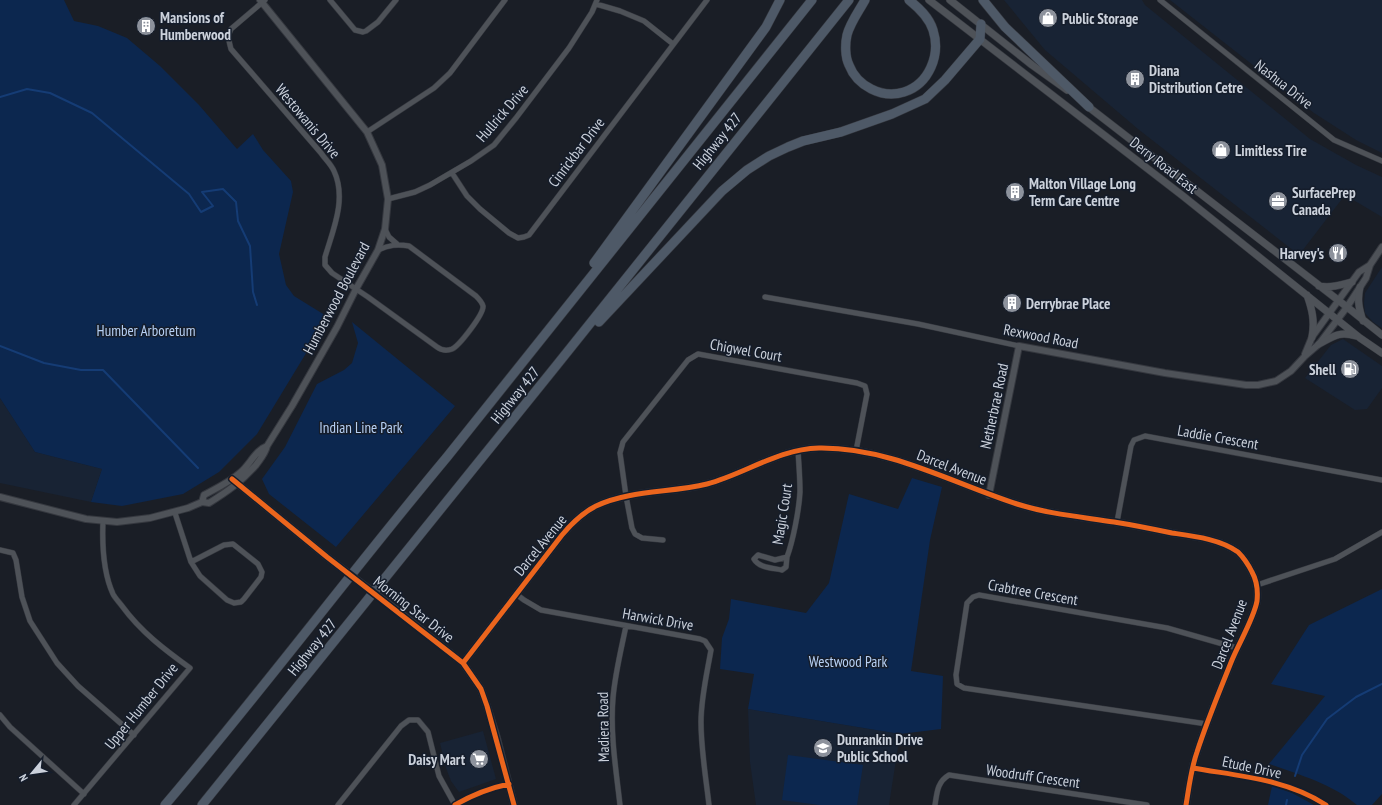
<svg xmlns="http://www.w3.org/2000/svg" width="1382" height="805" font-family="'PT Sans Narrow',sans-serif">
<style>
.built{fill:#182334}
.green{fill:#0c274f}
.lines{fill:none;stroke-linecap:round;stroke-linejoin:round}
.stream{stroke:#153c75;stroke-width:2}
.minor-casing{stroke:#35383f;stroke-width:6}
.tertiary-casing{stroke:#35383f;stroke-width:8}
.secondary-casing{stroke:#35383f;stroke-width:8}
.motorway-casing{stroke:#35383f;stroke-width:10}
.minor{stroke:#4e5258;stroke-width:5}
.tertiary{stroke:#4e5258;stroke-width:6}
.secondary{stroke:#4e5258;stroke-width:7}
.motorway{stroke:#4e5967;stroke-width:9}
.tertiary-bridge-casing{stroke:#35383f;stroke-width:8;stroke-linecap:butt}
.tertiary-bridge{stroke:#4e5258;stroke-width:6}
.cycleway-casing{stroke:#151d2b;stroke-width:8}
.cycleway{stroke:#eb651d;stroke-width:5}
.labels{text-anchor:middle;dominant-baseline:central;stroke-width:3;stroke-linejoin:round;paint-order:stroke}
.poi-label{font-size:15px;font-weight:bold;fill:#cbd1db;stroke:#151d2b;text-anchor:start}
.street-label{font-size:15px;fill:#cbd1db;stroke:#151d2b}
.park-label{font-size:15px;fill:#b7d0f4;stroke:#151d2b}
</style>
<rect width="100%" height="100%" fill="#1a1e26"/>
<path class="built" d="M1004 0H1142L1145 5 1310 139 1356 165 1382 177V217L1345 195 1299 255 1138 129 1045 50Z
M1170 0H1382V153L1356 140 1314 113Z
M1382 267V328L1373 322 1365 313 1364 303 1365 293Z
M1343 339 1382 366V388L1367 409 1355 410 1305 378 1331 345Z
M0 398 35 452 102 469 91 502 0 483Z
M748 709 900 734 889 805H756L750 762Z
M483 731 496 779 459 792 451 781 446 768 440 743Z"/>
<path class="green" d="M0 0H64L74 21 98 26 127 38 160 66 199 105 237 149 253 134 263 150 291 181 293 192 279 254 286 285 294 296 328 317 257 434 219 472 183 494 122 506 91 502 102 469 35 452 0 398Z
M352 322 455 406 336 547 269 494 262 479 285 447 317 384 344 370 352 363 358 343Z
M912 478 942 487 930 540 911 671 943 676 941 729 900 734 748 709 754 674 720 669 722 638 729 619 731 599 806 613 829 583 849 494 898 509Z
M1382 589V794L1372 805H1357C1332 784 1300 775 1269 764L1325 696 1271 684 1309 625Z
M788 755 863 765 857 805H819L782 800Z
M1272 786 1292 793 1314 805H1268Z"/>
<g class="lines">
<path class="stream" d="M0 97 27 89 50 93 92 113 189 194 201 212 213 206 202 192 223 189 236 202 238 221 250 246 253 292 257 305
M0 346 44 363 81 370H103L198 468
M1295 776 1302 755 1327 719 1356 697 1382 684
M1286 805 1287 800"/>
<defs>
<path id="minor" d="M265 0 231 29C227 36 229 41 231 49L321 153C325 159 331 164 334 171 347 199 333 230 325 257V265L332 273 368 297 437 347C441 350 447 351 452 349 459 346 484 314 483 306 482 302 479 299 476 296L409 246C397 244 389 245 378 250
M330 0 355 30 363 32 366 31 378 22 396 0
M1160 0 1334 140 1382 161
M596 4 620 11 644 21 673 44
M367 132 434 88 450 73 505 0
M452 173 467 196 480 209 509 233 518 238 524 237 529 235 707 0
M388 199 415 192 430 185 471 161 494 145 516 118 569 48 592 12 597 0
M385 229 389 237 397 244
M765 297 918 324 1019 346
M175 513 191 562 224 545 233 544 258 564 262 572 261 577 244 599 241 602 234 603 227 600 200 576 191 562
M1117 522 1131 446 1134 440 1145 436 1382 480
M663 540 642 538 635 534 632 528 626 496 620 453 623 442 688 360 698 354 857 383 865 386 867 394 856 451
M0 550 13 553 16 560 22 597 30 621 57 663 78 686 134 735
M787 557 786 567 782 570C773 568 759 568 754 559L758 555 775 560 787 557C793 541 799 510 800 492 800 479 799 465 798 451
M1257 585 1335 559 1382 532
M516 594 524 600 541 610 700 639 705 641 711 650C707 673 701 698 701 722 701 750 706 778 709 805
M0 715 10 727 84 794
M1207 724 964 688 957 684 956 675 967 603 973 597 979 595 1167 628 1237 648
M1193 768C1238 776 1287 779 1326 805
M74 805 190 668C165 650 141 632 122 606 119 602 115 598 113 594 103 572 102 545 103 521
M338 805 401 726 409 720H418L428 732 439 776 455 805
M455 805C472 795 490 788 509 784
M620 805C616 769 610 734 613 698 615 674 621 650 626 626
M935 805C937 793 937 782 949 775L1147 805"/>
<path id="tertiary" d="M1305 354 1312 337 1359 272 1370 265
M232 479 327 557
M989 495 1019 346 1165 373 1246 385H1258L1276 381 1291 371 1305 356 1319 344 1347 307 1366 278 1370 265 1382 247
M0 497 86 519 117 522 150 518 188 508 202 502 209 503C228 491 241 482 256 465 261 458 265 454 267 446L292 406 337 327 356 289 378 250 385 229 388 199 382 165 367 132 260 0
M202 502 204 495C217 488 230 482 241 472 250 464 256 450 267 446
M403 615 463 663 481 689 487 706 497 738 514 805
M463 663 562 535C572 523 582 513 596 506 630 490 670 493 707 484 745 474 778 449 819 448 889 447 952 483 1017 504 1048 514 1082 517 1114 522 1133 525 1153 529 1172 533 1193 536 1220 539 1238 552 1243 557 1249 566 1252 572 1257 581 1258 591 1257 601 1254 618 1239 643 1232 660 1220 690 1207 721 1197 752 1191 769 1189 787 1186 805"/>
<path id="secondary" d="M929 0 1183 196 1360 338 1382 353
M950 0 1032 65 1067 90
M1086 105 1347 307 1382 335
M1319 286C1331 288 1341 285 1352 282
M1360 287C1357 300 1359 309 1363 321
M1307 295C1312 309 1315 321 1312 337
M1319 344C1334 336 1339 331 1356 336"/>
<path id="motorway" d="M865 0C859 11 850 23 847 35 845 44 845 57 849 65 857 86 882 99 904 92 929 84 941 55 933 30 929 17 919 8 909 0
M983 0 1005 27 1089 107
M594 263 766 27 780 0
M599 322 722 191 747 170 769 156 788 147 803 141 841 132 892 114 925 99 945 80 980 39 981 24
M165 805C262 691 351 572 447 457L812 0
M202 805 556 366 849 0"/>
</defs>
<use href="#minor" class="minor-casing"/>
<use href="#tertiary" class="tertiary-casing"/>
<use href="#secondary" class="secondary-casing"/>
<use href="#motorway" class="motorway-casing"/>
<use href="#minor" class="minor"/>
<use href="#tertiary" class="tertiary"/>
<use href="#secondary" class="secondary"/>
<use href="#motorway" class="motorway"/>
<defs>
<path id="tertiary-bridge" d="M327 557 403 615"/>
</defs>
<use href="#tertiary-bridge" class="tertiary-bridge-casing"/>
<use href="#tertiary-bridge" class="tertiary-bridge"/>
<defs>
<path id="cycleway" d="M232 479 327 557 463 663 481 689 487 706 514 805
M463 663 562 535C572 523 582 513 596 506 630 490 670 493 707 484 745 474 778 449 819 448 889 447 952 483 1017 504 1048 514 1082 517 1114 522 1133 525 1153 529 1172 533 1193 536 1220 539 1238 552 1243 557 1249 566 1252 572 1257 581 1258 591 1257 601 1254 618 1239 643 1232 660 1220 690 1207 721 1197 752 1191 769 1189 787 1186 805
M1193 768C1238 776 1287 779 1326 805
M455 805C472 795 490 788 509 784"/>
</defs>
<use href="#cycleway" class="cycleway-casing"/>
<use href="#cycleway" class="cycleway"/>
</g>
<defs>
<symbol id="shop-disc" viewBox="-11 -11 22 22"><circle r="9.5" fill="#8d929c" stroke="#151d2b"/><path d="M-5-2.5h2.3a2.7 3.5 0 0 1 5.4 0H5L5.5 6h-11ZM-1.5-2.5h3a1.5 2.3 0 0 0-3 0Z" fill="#fff"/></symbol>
<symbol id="building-disc" viewBox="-11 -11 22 22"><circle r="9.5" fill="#8d929c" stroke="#151d2b"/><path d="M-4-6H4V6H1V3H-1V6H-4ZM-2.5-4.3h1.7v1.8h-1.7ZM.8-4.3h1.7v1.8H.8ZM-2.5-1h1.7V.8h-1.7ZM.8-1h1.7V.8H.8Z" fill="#fff"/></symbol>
<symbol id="office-disc" viewBox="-11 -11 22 22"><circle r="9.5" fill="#8d929c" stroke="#151d2b"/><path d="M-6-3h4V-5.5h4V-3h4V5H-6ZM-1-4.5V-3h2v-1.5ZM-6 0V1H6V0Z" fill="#fff"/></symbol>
<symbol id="restaurant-disc" viewBox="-11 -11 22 22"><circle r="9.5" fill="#8d929c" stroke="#151d2b"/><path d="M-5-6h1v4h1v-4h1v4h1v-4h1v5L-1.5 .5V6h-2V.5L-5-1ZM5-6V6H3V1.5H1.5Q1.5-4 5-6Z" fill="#fff"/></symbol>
<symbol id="fuel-disc" viewBox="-11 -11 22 22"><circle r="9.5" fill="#8d929c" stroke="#151d2b"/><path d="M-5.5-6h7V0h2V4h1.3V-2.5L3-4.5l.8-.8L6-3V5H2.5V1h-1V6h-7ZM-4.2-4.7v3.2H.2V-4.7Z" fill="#fff"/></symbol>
<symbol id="school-disc" viewBox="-11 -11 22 22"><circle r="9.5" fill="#8d929c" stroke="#151d2b"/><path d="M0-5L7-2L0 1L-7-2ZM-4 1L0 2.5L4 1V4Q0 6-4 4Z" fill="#fff"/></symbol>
<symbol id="supermarket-disc" viewBox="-11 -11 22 22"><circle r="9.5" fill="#8d929c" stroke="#151d2b"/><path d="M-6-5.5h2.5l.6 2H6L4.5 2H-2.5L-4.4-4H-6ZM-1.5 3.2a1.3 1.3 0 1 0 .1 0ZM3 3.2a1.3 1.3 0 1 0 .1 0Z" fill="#fff"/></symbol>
</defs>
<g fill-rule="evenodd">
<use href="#shop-disc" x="1037" y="7" width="22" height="22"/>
<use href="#building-disc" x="135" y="15" width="22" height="22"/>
<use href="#building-disc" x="1124" y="68" width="22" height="22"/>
<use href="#shop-disc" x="1210" y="139" width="22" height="22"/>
<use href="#building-disc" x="1004" y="181" width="22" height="22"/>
<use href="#office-disc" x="1267" y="190" width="22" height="22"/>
<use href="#restaurant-disc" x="1327" y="242" width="22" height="22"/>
<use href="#building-disc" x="1001" y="292" width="22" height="22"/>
<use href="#fuel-disc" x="1339" y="358" width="22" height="22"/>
<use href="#school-disc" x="812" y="737" width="22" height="22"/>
<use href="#supermarket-disc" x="468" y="748" width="22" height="22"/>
</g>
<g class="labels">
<g class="poi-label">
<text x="160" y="17">Mansions of<tspan x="160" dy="17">Humberwood</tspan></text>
<text x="1062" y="18">Public Storage</text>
<text x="1149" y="70">Diana<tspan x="1149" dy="17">Distribution Cetre</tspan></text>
<text x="1235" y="150">Limitless Tire</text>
<text x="1029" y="183">Malton Village Long<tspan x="1029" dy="17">Term Care Centre</tspan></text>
<text x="1292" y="192">SurfacePrep<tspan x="1292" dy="17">Canada</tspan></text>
<text x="1324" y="253" text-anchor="end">Harvey's</text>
<text x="1026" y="303">Derrybrae Place</text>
<text x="1336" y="369" text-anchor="end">Shell</text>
<text x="837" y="739">Dunrankin Drive<tspan x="837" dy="17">Public School</tspan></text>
<text x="465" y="759" text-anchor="end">Daisy Mart</text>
</g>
<g class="street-label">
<text transform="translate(1284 84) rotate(38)">Nashua Drive</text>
<text transform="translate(502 113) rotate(-49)">Hullrick Drive</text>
<text transform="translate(308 121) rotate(50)">Westowanis Drive</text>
<text transform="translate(717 141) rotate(-51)">Highway 427</text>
<text transform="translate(576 152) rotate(-53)">Cinrickbar Drive</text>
<text transform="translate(1164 165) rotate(38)">Derry Road East</text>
<text transform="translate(336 298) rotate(-62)">Humberwood Boulevard</text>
<text transform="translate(1041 336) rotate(11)">Rexwood Road</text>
<text transform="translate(746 350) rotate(10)">Chigwel Court</text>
<text transform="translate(515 395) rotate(-51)">Highway 427</text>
<text transform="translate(994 406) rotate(-78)">Netherbrae Road</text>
<text transform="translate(1218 437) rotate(10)">Laddie Crescent</text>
<text transform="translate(952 467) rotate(21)">Darcel Avenue</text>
<text transform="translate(782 514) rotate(-81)">Magic Court</text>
<text transform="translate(540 545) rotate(-51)">Darcel Avenue</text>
<text transform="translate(1033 592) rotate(10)">Crabtree Crescent</text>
<text transform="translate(414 609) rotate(38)">Morning Star Drive</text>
<text transform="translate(658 619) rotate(10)">Harwick Drive</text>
<text transform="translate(1229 634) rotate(-69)">Darcel Avenue</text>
<text transform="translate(312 647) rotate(-51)">Highway 427</text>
<text transform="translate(141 706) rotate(-51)">Upper Humber Drive</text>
<text transform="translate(603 727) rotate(-91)">Madiera Road</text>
<text transform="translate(1252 767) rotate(12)">Etude Drive</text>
<text transform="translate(1033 776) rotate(8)">Woodruff Crescent</text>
</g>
<g class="park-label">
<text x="146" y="330">Humber Arboretum</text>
<text x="361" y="427">Indian Line Park</text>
<text x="848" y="661">Westwood Park</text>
</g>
</g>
<g transform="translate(32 773) rotate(241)" stroke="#151d2b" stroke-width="3" paint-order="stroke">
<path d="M0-3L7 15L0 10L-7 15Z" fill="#cbd1db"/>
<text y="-6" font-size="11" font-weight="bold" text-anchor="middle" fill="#cbd1db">N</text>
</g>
</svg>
